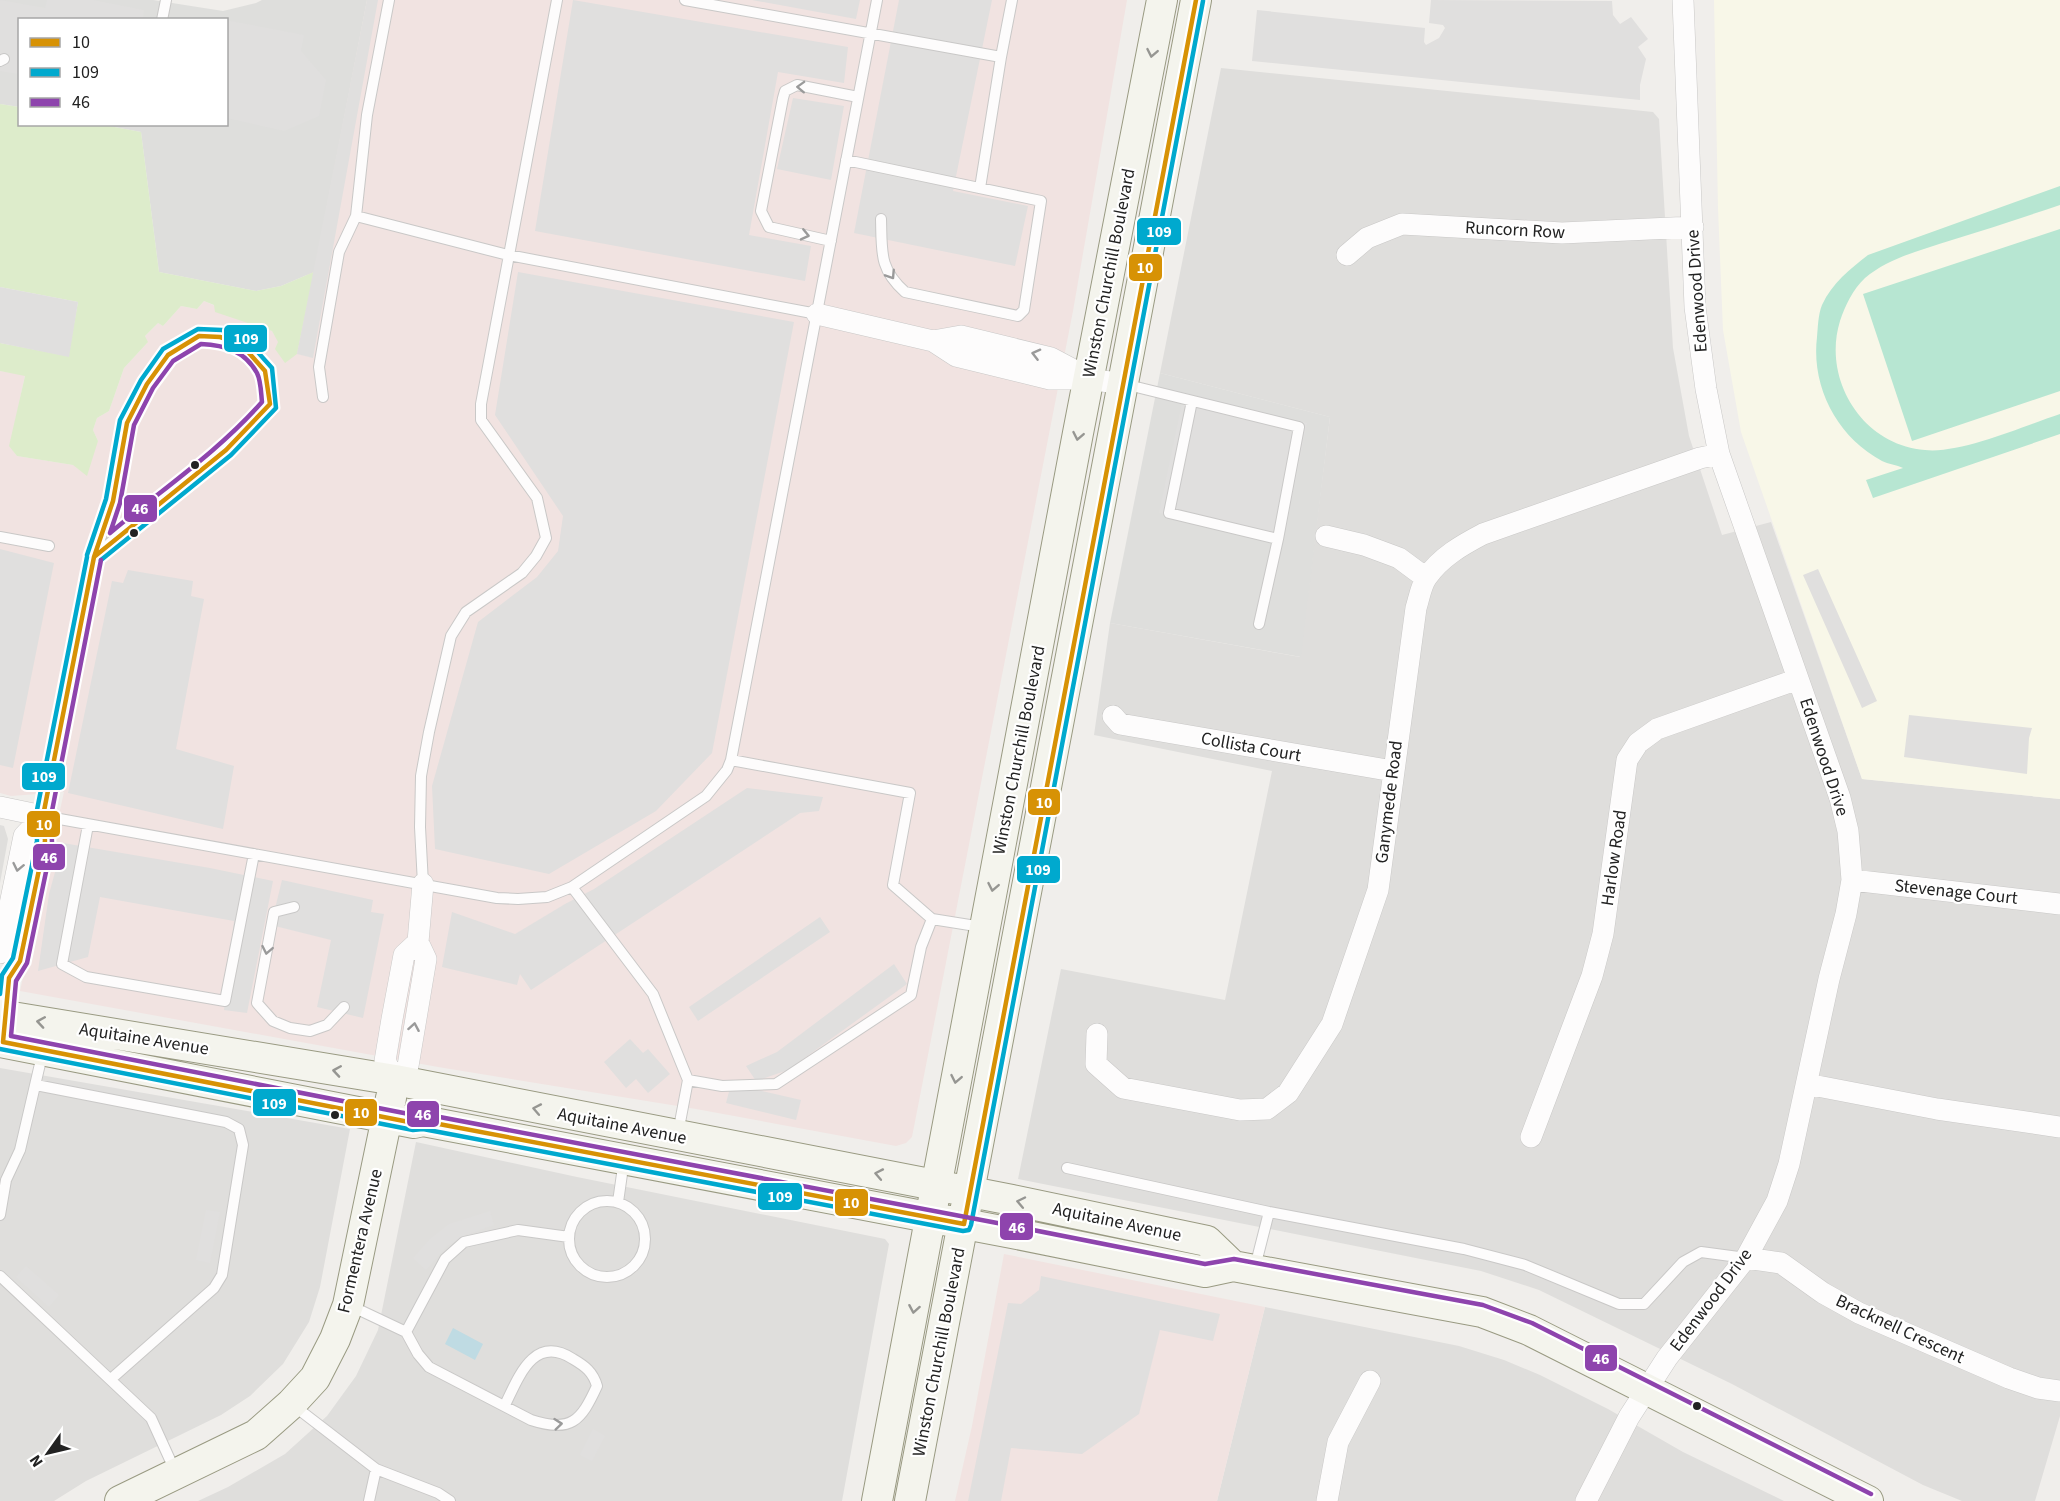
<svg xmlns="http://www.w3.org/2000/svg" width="2060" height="1501" font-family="'Source Sans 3',sans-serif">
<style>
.residential{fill:#dfdedc}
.commercial{fill:#f1e3e1}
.education{fill:#f8f7e8}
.religious{fill:#dededc}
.grass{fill:#ddeccb}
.pitch{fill:#b7e6d2}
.parking{fill:#e0dfde}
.water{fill:#bfdbe3}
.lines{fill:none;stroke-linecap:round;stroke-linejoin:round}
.lane-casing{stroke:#c9c8c7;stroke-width:12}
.street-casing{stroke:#c9c8c7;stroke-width:22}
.secondary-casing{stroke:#999a82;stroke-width:32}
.lane{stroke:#fdfcfc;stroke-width:10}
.street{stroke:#fdfcfc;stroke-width:21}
.secondary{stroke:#f4f4ed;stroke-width:30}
.bus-1-casing{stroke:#fff;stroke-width:9}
.bus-2-casing{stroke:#fff;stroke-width:9}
.bus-3-casing{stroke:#fff;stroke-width:9}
.bus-1{stroke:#d79205;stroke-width:4.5}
.bus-2{stroke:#00a9ce;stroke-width:4.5}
.bus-3{stroke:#8e44ad;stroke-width:4.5}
.oneway{stroke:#969692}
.oneway2{stroke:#9a9a9a}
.bus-dot{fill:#222;stroke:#fff;stroke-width:2}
.labels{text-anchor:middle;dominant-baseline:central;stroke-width:4.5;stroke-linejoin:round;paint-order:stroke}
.street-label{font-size:18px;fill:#222;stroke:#fff}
.line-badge{stroke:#fff;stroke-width:2}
.badge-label{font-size:16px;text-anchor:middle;font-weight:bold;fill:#fff}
</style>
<rect width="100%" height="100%" fill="#f0eeeb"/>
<path class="residential" d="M1221 68 1653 112 1659 119 1673 348 1689 436 1722 535 1771 522 1862 779 2060 799V1416L2035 1501H1962L1923 1485 1732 1384 1539 1290 1481 1271 1018 1179 1061 969 1225 1000 1272 771 1094 735 1110 623 1300 657 1330 417 1160 373Z
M0 825 4 826 8 839 0 883Z
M0 1068 350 1129 320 1287 309 1322 283 1364 250 1396 221 1415 86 1481 54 1501H0Z
M416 1142 577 1177 885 1239 889 1244 842 1501H198L228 1487 285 1454 327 1416 356 1376 378 1330Z
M1265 1307 1459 1346 1504 1360 1540 1375 1608 1409 1683 1452 1784 1501H1217Z"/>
<path class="commercial" d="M367 0H1127L1073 311 912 1137 906 1143 896 1146 696 1109 438 1067 20 991 64 792 11 796 0 793V371L25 375 10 446 17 456 73 465 98 441 93 430 97 418 109 411 124 368 147 343 145 336 158 323 163 326 181 306 197 309 204 301 272 331 279 342 285 363 339 141Z
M1004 1254 1265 1307 1217 1501H955L972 1426Z"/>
<path class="education" d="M1714 0H2060V799L1862 779 1741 432 1723 330 1718 208Z"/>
<path class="religious" d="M0 0H153L223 11 256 3 262 0H367L314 272 281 286 256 291 159 272 141 132 104 125 226 124V20H20L19 107 0 104Z
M1160 373 1330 417 1301 657 1110 623Z"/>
<path class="grass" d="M0 104 19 107 20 124 104 125 141 132 159 272 256 291 281 286 314 272 297 354 285 363 275 349 278 342 272 331 215 312 214 305 204 301 197 309 181 306 163 326 158 323 145 336 148 342 124 368 109 411 97 418 93 430 98 441 87 476 73 465 17 456 9 446 25 376 0 371V343L68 356 78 302 0 287Z"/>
<path class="pitch" d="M2060 186V205C2024 217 1988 229 1952 240 1922 250 1890 257 1865 278 1853 289 1845 306 1840 321 1822 379 1862 445 1925 450 1961 454 2024 426 2060 414V434L1873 498 1866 480 1903 468C1897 465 1888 464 1882 461 1837 437 1811 387 1817 337 1818 327 1818 315 1822 305 1832 283 1850 269 1868 255Z
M2060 229V391L1912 441 1863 294Z"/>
<path class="parking" d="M0 0 45 8 47 0H93L144 10 143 19 20 20 19 74 0 71Z
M367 0H378L313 358 297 354Z
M573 0 848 47 844 83 778 72 749 235 811 246 805 281 535 231Z
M752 0H860L856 19Z
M899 0H992L953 191 1028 206 1015 266 854 233Z
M1431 0 1612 1 1613 15 1620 24 1631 17 1648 39 1638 47 1646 59 1640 85V100L1252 61 1257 10 1425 28 1424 42 1426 45 1439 38 1445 28 1443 25 1429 23Z
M226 20 304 35 301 51 326 80 319 116 284 131 227 118Z
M793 98 844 106 831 180 777 169Z
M518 272 794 322 712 753 656 811 549 874 435 849 432 786 478 622 537 577 558 551 563 516 495 415Z
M0 287 78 302 69 357 0 343Z
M1183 398 1307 423 1284 538 1159 513Z
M0 549 54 563 13 768 0 765Z
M1818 569 1877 701 1862 708 1803 575Z
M128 570 193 581 191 596 204 599 176 749 234 766 223 829 68 793 112 581 123 583Z
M1909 715 2032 728 2029 738 2027 774 1904 757Z
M747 788 823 797 819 811 800 813 531 990 520 974 517 985 442 967 452 912 515 934 565 904 594 889Z
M63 843 210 868 273 881 247 1013 224 1010 234 921 100 897 88 957 38 971 49 894Z
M282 880 373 900 371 912 384 914 363 1018 317 1007 331 940 271 925Z
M820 917 830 932 698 1021 689 1007Z
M894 964 907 984 788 1070 756 1081 746 1066 777 1052Z
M630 1039 643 1053 648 1049 670 1074 648 1093 636 1079 626 1088 604 1062Z
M731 1084 801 1100 796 1120 726 1103Z
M206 1210 220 1212 210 1263 196 1260Z
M490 1211 494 1225 466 1235 447 1246 426 1270 413 1258 430 1239 449 1224Z
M26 1266 59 1295 49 1307 16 1277Z
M1041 1276 1220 1314 1213 1341 1160 1330 1139 1414 1082 1454 1011 1448 1001 1501H968L1008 1303 1021 1304 1039 1290Z
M593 1429 605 1436 592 1461 580 1455Z"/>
<path class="water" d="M453 1328 483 1344 475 1360 445 1344Z"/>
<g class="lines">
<defs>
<path id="lane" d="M389 0 367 115 356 216 508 255 817 314
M685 0 1001 57
M162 20 166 0
M0 61 4 59
M846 160 1041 201 1024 310 1018 316 905 292C879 269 882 252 881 219
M980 188 1001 57 1012 0
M831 241 769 227 761 211 783 98 785 91 797 85 858 97
M1124 384 1299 427 1278 539 1259 624
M323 397 319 367 339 252 356 216
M1192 401 1169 513 1278 539
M0 537 49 546
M94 557C110 543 126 529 143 516 188 481 234 448 270 404L265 371 241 344 220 337 199 336 168 355 147 384 127 423 113 501 94 557 43 816 497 898 518 899 547 897 572 887 706 796 727 770 731 760 877 0
M731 760 910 793 893 885 932 919
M88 825 62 964 86 977 225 1001 254 854
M423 884 420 827 421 776 429 732 451 636 466 612 522 573 536 556 546 538 537 498 481 420V404L557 0
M572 887 653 994 688 1080
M294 907 274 912 257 1003 273 1021 290 1028 310 1031 327 1025 344 1007
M36 1085 226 1122 239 1129 243 1145 222 1275 214 1288 111 1379
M678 1133 688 1080 722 1086 776 1084 911 995 921 947 932 919 982 927
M1067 1168 1269 1212 1464 1249 1525 1265 1619 1304H1644L1683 1262 1701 1252 1746 1258
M569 1239a38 38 0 1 1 76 0a38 38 0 1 1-76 0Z
M618 1202 624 1160
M0 1215 6 1180 20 1150 43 1051
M1255 1267 1269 1212
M0 1276 151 1418 176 1473
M351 1306 406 1332 445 1259 464 1242 518 1230 569 1237
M406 1332 418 1354 429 1367 531 1420C571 1433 581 1421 597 1386 593 1372 585 1366 573 1359 534 1334 519 1376 505 1405
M293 1405 376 1469 369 1501
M376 1469 438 1493 450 1501"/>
<path id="street" d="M1347 255 1367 238 1402 224 1562 233 1693 227
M817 314 933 341 956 356 1050 379H1089L1123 384
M933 341 961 336 1051 358 1087 377
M1326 536 1364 545 1399 558 1426 578
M1113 716 1120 724 1393 771
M0 807 43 816
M1852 880 2060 904
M418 942 404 955 392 1019 385 1061 395 1080 408 1066 426 959 418 942 423 884
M0 953 24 836 43 816
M4 1028 9 978 20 961 45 841 43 816
M1097 1034 1096 1064 1123 1088 1240 1110 1267 1109 1288 1093 1332 1024 1378 890 1416 608C1419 599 1421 585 1427 577 1441 557 1462 545 1483 534L1700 458 1719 454
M1807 1084 1937 1109 2060 1127
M1531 1137 1592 976 1603 934 1627 760 1638 743 1657 729 1798 679
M1746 1258 1781 1263 1823 1293 1859 1313 2009 1378 2038 1388 2060 1391
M1327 1501 1338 1442 1370 1381
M1586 1501 1629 1417 1667 1358 1746 1258 1777 1201 1789 1164 1829 979 1846 914 1852 880 1848 831 1840 798 1719 454 1706 389 1695 307 1683 0"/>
<path id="secondary" d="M0 1015 395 1080 1012 1200 1207 1241 1233 1266
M0 1042 414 1123 423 1121 1012 1233 1205 1272 1233 1266 1482 1312 1529 1330 1868 1501
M120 1501 256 1435 291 1404 315 1378 335 1339 348 1305 391 1098
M877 1501 1078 433 1162 0
M910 1501 1196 0"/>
</defs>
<use href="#lane" class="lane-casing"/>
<use href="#street" class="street-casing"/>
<use href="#secondary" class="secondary-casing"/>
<use href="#lane" class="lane"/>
<use href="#street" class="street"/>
<use href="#secondary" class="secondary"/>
<defs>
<path id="bus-1" d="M199 336 220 337 241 344 265 371 270 404 226 450 94 557 113 501 127 423 147 384 168 355Z
M94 557 43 816 45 841 20 961 9 978 3 1042 414 1123 423 1121 964 1224 1196 0"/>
<path id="bus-2" d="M87 555 106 499 120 420 141 380 163 349 198 329 222 330 245 338 272 368 276 408 231 455 101 560
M0 994 2 975 13 958 37 841 36 815 87 557
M0 1049 413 1130 423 1129 963 1231 969 1230 971 1225 1203 1"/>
<path id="bus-3" d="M201 344C225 345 245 351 257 373 261 381 261 393 262 402 217 453 161 490 110 533L120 503 134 425 153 388 173 361Z
M101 560 51 816 52 843 27 963 16 981 11 1036 414 1115 424 1114 1013 1226 1205 1264 1234 1259 1483 1305 1532 1323 1871 1494"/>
</defs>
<use href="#bus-1" class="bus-1-casing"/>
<use href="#bus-2" class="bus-2-casing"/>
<use href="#bus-3" class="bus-3-casing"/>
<use href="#bus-1" class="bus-1"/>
<use href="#bus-2" class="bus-2"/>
<use href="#bus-3" class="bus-3"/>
</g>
<defs><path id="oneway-chevron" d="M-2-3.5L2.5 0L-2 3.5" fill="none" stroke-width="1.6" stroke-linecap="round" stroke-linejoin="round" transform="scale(1.5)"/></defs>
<g class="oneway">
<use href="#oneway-chevron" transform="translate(1152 53) rotate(101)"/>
<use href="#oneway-chevron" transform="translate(1078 436) rotate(101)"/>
<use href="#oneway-chevron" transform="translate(993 887) rotate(101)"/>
<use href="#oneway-chevron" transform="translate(41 1022) rotate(-171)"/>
<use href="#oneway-chevron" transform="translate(337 1071) rotate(-171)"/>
<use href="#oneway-chevron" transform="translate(956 1079) rotate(101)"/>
<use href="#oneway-chevron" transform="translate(537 1109) rotate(-169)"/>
<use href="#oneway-chevron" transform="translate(879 1174) rotate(-169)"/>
<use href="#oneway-chevron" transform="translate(1021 1202) rotate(-168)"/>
<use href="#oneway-chevron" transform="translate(914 1309) rotate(100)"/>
</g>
<g class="oneway2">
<use href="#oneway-chevron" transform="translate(801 87) rotate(-178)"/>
<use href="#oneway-chevron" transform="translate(805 235) rotate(13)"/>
<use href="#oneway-chevron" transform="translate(891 275) rotate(57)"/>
<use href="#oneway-chevron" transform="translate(1036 354) rotate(-166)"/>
<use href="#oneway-chevron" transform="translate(18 867) rotate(102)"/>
<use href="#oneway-chevron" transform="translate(267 950) rotate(101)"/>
<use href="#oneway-chevron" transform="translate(414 1027) rotate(-80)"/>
<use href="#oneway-chevron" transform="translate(558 1424) rotate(-6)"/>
</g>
<g class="bus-dot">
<circle cx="195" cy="465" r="5"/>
<circle cx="134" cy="533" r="5"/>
<circle cx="335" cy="1115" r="5"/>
<circle cx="1697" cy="1406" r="5"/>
</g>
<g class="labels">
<g class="street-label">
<text transform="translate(1515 230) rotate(3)">Runcorn Row</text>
<text transform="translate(1109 273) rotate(-79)">Winston Churchill Boulevard</text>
<text transform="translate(1697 291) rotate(-94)">Edenwood Drive</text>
<text transform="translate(1251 747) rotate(10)">Collista Court</text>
<text transform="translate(1019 750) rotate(-79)">Winston Churchill Boulevard</text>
<text transform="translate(1824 757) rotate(72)">Edenwood Drive</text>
<text transform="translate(1389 802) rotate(-83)">Ganymede Road</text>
<text transform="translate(1614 858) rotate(-82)">Harlow Road</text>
<text transform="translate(1956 892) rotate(6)">Stevenage Court</text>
<text transform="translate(144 1039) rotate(9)">Aquitaine Avenue</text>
<text transform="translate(622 1126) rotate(11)">Aquitaine Avenue</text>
<text transform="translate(1117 1222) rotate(12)">Aquitaine Avenue</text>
<text transform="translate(360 1241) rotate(-77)">Formentera Avenue</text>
<text transform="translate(1711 1300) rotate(-53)">Edenwood Drive</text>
<text transform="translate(1900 1329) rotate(25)">Bracknell Crescent</text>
<text transform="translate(939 1352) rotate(-79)">Winston Churchill Boulevard</text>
</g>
</g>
<g class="line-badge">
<rect x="1136" y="217" width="46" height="29" rx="6" fill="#00a9ce"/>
<rect x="1128" y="253" width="35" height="29" rx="6" fill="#d79205"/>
<rect x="223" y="324" width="45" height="29" rx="6" fill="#00a9ce"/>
<rect x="123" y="494" width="35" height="29" rx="6" fill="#8e44ad"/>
<rect x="21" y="762" width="45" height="29" rx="6" fill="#00a9ce"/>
<rect x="1027" y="788" width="34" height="28" rx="6" fill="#d79205"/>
<rect x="26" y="810" width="35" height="28" rx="6" fill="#d79205"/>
<rect x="32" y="843" width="34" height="28" rx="6" fill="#8e44ad"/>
<rect x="1016" y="855" width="45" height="29" rx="6" fill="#00a9ce"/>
<rect x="252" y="1088" width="45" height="29" rx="6" fill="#00a9ce"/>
<rect x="344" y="1098" width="34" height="29" rx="6" fill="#d79205"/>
<rect x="406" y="1100" width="34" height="28" rx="6" fill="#8e44ad"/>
<rect x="757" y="1182" width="46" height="29" rx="6" fill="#00a9ce"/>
<rect x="834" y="1188" width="35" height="29" rx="6" fill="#d79205"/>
<rect x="999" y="1212" width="35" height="29" rx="6" fill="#8e44ad"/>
<rect x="1584" y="1344" width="34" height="28" rx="6" fill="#8e44ad"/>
</g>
<g class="badge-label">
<text x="1159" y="237">109</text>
<text x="1145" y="273">10</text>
<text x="246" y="344">109</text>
<text x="140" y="514">46</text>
<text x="44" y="782">109</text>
<text x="1044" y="808">10</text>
<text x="44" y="830">10</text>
<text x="49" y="863">46</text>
<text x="1038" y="875">109</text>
<text x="274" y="1109">109</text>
<text x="361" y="1118">10</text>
<text x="423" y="1120">46</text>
<text x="780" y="1202">109</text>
<text x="851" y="1208">10</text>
<text x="1017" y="1233">46</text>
<text x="1601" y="1364">46</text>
</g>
<rect x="18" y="18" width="210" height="108" fill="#ffffff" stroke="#a7a7a7" stroke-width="1.5"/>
<rect x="30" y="38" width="30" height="9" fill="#d79205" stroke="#a7a7a7" stroke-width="1.5"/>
<text x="72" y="48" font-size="18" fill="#222222">10</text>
<rect x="30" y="68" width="30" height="9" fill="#00a9ce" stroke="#a7a7a7" stroke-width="1.5"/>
<text x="72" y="78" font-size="18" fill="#222222">109</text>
<rect x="30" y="98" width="30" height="9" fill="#8e44ad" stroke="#a7a7a7" stroke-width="1.5"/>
<text x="72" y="108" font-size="18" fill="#222222">46</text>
<g transform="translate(48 1453) rotate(236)" stroke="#ffffff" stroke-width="4.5" paint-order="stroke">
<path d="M0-4.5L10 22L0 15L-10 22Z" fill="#222222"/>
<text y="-9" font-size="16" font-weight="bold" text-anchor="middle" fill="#222222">N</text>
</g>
</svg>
